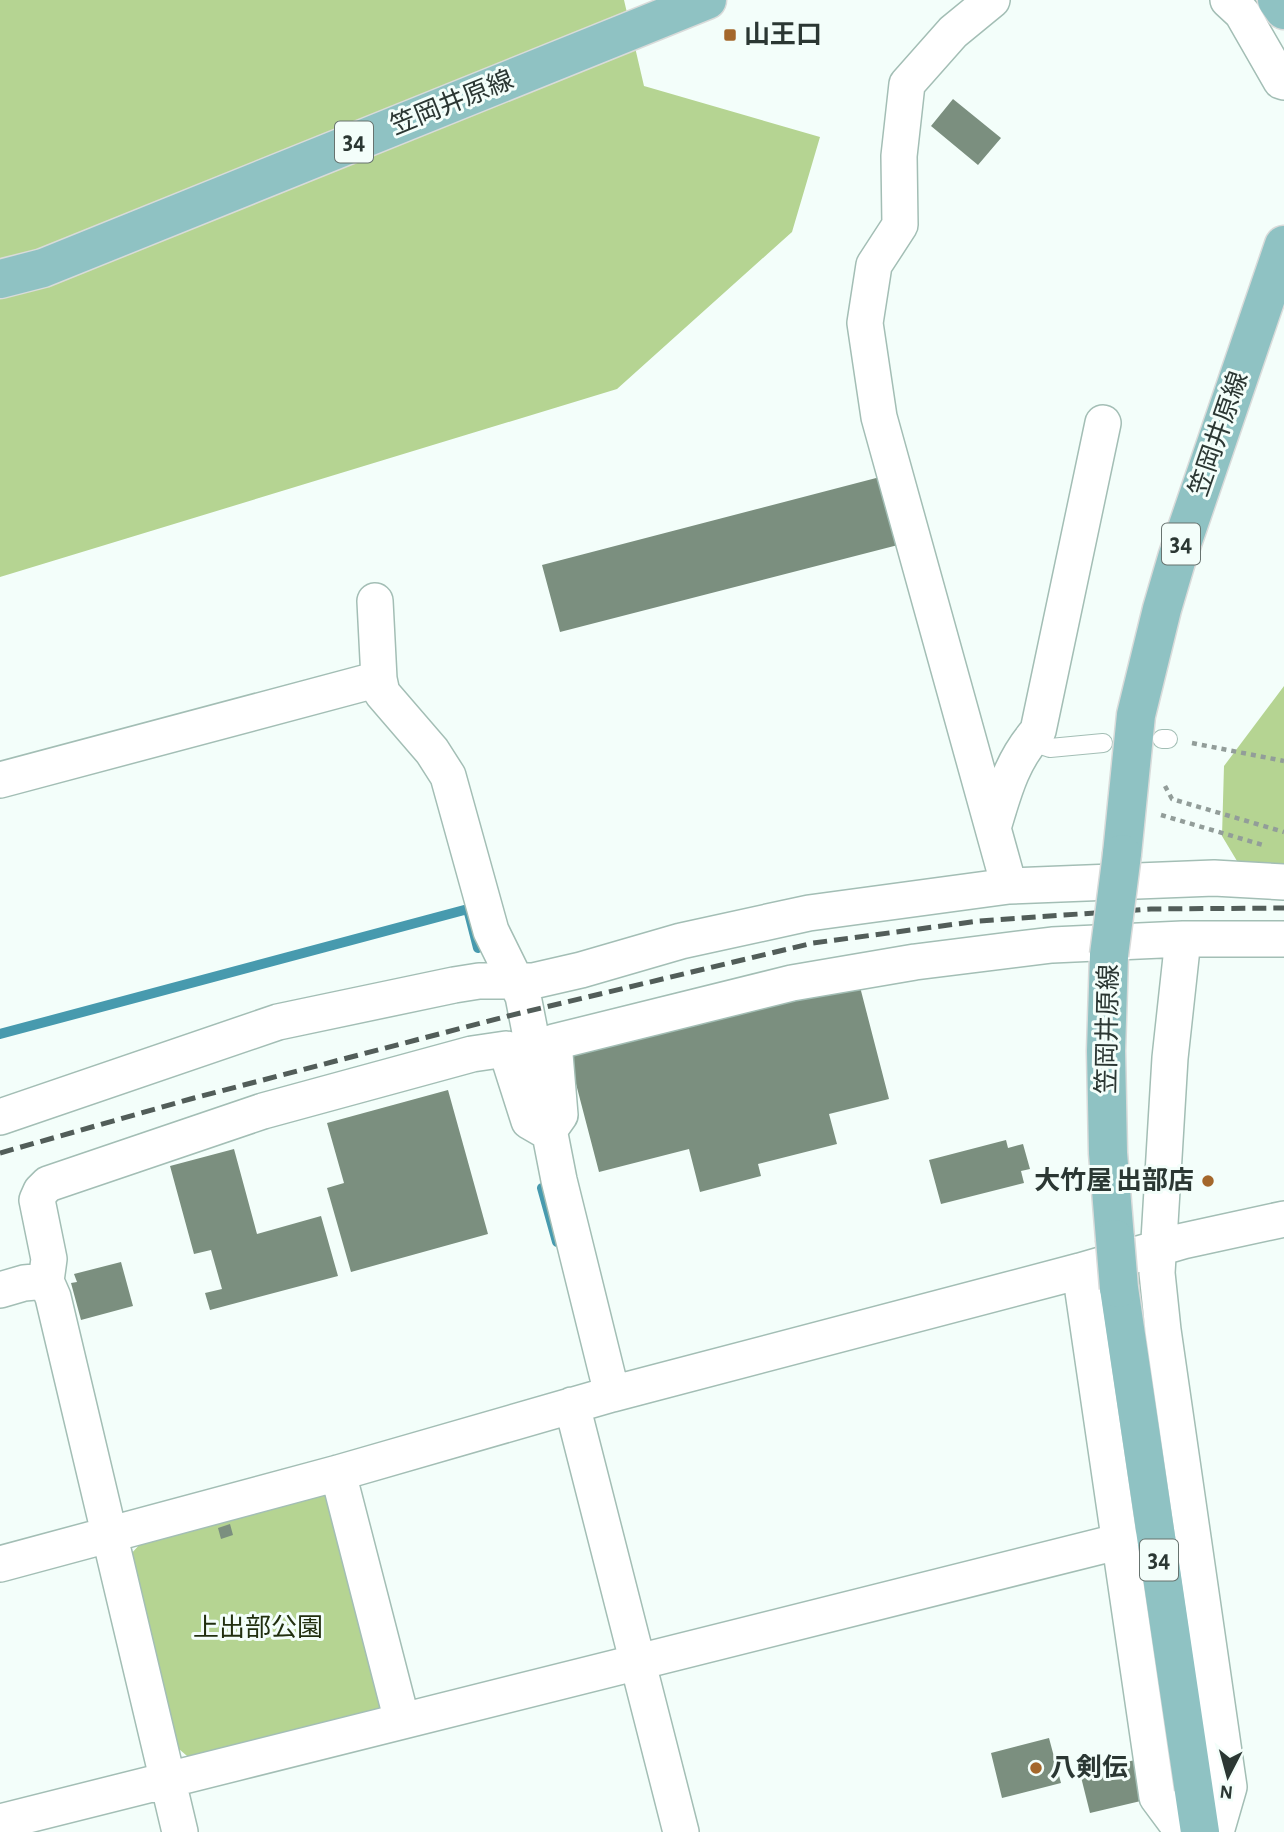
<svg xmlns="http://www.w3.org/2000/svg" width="1284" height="1832" font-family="'Alegreya Sans','Noto Sans JP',sans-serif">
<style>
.green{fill:#b5d492}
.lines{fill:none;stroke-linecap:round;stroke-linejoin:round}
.stream{stroke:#479aae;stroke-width:10}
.building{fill:#7b8f7f}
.service-casing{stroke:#a3beb5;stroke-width:20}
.minor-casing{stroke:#a3beb5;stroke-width:38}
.primary-casing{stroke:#d9dbda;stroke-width:41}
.path{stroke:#929d99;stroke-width:4.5;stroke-dasharray:5 5;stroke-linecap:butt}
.service{stroke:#fff;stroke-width:18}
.minor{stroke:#fff;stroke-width:35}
.primary{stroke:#8fc2c3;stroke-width:38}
.rail{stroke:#525d59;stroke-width:5;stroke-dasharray:14 7;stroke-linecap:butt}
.primary-bridge-casing{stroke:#d9dbda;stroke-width:41;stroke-linecap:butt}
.primary-bridge{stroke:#8fc2c3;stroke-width:38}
.poi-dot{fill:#a4672b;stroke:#f3fefa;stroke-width:2.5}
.labels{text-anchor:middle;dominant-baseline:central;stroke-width:6;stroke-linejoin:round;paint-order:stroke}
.shield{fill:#f3fefa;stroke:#67736f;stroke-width:2}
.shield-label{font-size:24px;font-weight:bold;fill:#2b3733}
.poi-label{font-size:26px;font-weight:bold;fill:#2b3733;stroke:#f3fefa;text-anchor:start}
.street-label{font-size:26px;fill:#2b3733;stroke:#f3fefa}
.park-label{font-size:26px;fill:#212f0f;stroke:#f3fefa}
</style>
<rect width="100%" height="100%" fill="#f3fefa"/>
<path class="green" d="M0 0H624L644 86 820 137 792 232 617 389 0 577Z
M1284 686V868L1247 870 1237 861 1222 836 1224 766Z
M324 1494 336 1499 386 1700 379 1713 194 1762 179 1749 130 1555 141 1543Z"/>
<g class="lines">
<path class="stream" d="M0 1034 468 909 478 948
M542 1188 557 1242"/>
</g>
<path class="building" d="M953 99 1001 138 978 165 931 126Z
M880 477 898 545 560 632 542 565Z
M859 983 889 1099 829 1114 837 1144 758 1164 761 1176 700 1192 689 1149 599 1172 569 1057Z
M448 1090 488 1234 351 1272 327 1188 344 1183 327 1123Z
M1006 1140 1008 1148 1023 1144 1030 1169 1021 1171 1024 1183 941 1204 929 1160Z
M234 1149 257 1234 321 1216 338 1276 210 1310 205 1293 222 1289 211 1250 194 1254 170 1166Z
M121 1262 133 1306 81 1320 71 1283 77 1282 74 1274Z
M230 1524 233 1535 221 1539 218 1528Z
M1049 1738 1061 1783 1002 1798 991 1753Z
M1135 1760 1145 1800 1090 1813 1080 1773Z"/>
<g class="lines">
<defs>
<path id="service" d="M1162 739H1168
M1029 741 1050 748 1103 743"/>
<path id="minor" d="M992 0 953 32 907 84 899 156 900 225 874 265 865 323 879 417 1009 886
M1228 0 1242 13 1281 81 1284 82
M375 601 379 679 382 693 432 751 448 776 491 931 523 996 559 1180 612 1394
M0 780 379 679
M993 828C1004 791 1012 760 1038 731L1103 423
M1183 939 1170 1058 1157 1273 1163 1330 1229 1787 1216 1832
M0 1117 278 1022 454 985 479 981H533L581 970 681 941 809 913 1009 886 1214 878 1284 882
M1080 1271 1157 1797 1183 1832
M0 1290 24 1283 46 1281
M572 1405 681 1832
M338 1473 402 1721
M0 1564 338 1473 612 1394 1080 1271 1183 1241 1284 1219
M0 1822 1121 1541
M180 1832 53 1297 46 1281 49 1259 37 1200 41 1191 48 1184 263 1111 472 1054 506 1049 529 1121 548 1132 560 1115 554 1042 792 983 915 962 1052 945 1183 939H1284"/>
<path id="primary" d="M1277 0 1284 10
M0 279 43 268 707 0
M1122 854 1136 715 1162 609 1177 558 1284 245
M1109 955 1106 1051 1108 1153 1115 1239
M1119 1288 1200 1832"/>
</defs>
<use href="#service" class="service-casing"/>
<use href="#minor" class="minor-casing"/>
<use href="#primary" class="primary-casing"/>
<path class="path" d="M1192 743 1284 761
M1165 786 1172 799 1284 832
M1161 815 1263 845"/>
<use href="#service" class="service"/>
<use href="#minor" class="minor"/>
<use href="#primary" class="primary"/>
<path class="rail" d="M0 1153 194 1098 508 1016 813 943 979 921 1151 909 1284 908"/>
<defs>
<path id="primary-bridge" d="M1109 955 1122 854
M1115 1239 1119 1288"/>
</defs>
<use href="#primary-bridge" class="primary-bridge-casing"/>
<use href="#primary-bridge" class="primary-bridge"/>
</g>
<g class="poi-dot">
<rect x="723" y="28" width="14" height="14" rx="3.5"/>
<circle cx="1208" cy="1181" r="7"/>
<circle cx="1036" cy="1768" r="7"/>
</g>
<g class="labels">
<g class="shield">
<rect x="335" y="121.5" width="38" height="41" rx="5"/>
<rect x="1162" y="523.5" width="38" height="41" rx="5"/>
<rect x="1140" y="1539.5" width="38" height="41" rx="5"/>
</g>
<g class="shield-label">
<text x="354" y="142">34</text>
<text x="1181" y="544">34</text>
<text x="1159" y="1560">34</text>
</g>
<g class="poi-label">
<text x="744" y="35">山王口</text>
<text x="1194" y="1181" text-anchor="end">大竹屋 出部店</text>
<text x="1050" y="1768">八剣伝</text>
</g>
<g class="street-label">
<text transform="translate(452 103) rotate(-22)">笠岡井原線</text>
<text transform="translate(1219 434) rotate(-71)">笠岡井原線</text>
<text transform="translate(1108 1029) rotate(-89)">笠岡井原線</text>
</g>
<g class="park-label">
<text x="258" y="1628">上出部公園</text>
</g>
</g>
<g transform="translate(1228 1776) rotate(186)" stroke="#f3fefa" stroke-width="5" paint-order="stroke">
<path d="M0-5L12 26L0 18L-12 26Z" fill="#2b3733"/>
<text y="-10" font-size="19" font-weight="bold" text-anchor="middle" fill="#2b3733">N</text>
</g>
</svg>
